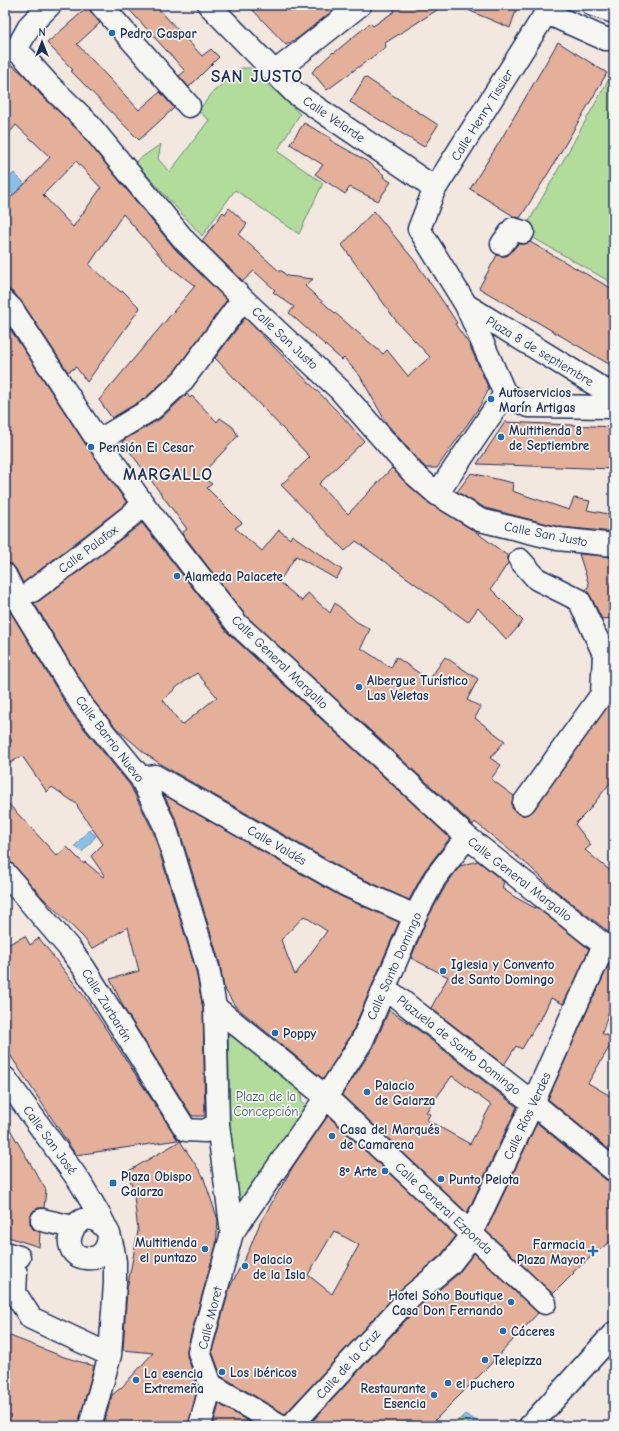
<svg xmlns="http://www.w3.org/2000/svg" width="619" height="1431" font-family="'Comic Neue',sans-serif">
<style>
.green{fill:#b1dc99;stroke:#66867c}
.water{fill:#87c2e6;stroke:#5c87b0}
.building{fill:#e5b099;stroke:#1b2f5e;fill-rule:evenodd}
.lines{fill:none;stroke-linecap:round;stroke-linejoin:round}
.minor-casing{stroke:#1b2f5e;stroke-width:25}
.minor{stroke:#f6f6f2;stroke-width:22}
.poi-dot{fill:#1f6fb2;stroke:#f6f6f2;stroke-width:1.5}
.labels{text-anchor:middle;dominant-baseline:central;stroke-width:3.5;stroke-linejoin:round;paint-order:stroke}
.poi-label{font-size:13px;font-weight:bold;fill:#1b2f5e;stroke:#f6f6f2;text-anchor:start}
.street-label{font-size:13px;fill:#1b2f5e;stroke:#f6f6f2}
.park-label{font-size:13px;fill:#405a6d;stroke:#f6f6f2}
.district-label{font-size:17px;font-weight:bold;letter-spacing:1px;fill:#1b2f5e;stroke:#f6f6f2}
</style>
<rect width="100%" height="100%" fill="#f3e8e0"/>
<filter id="ink" filterUnits="userSpaceOnUse"><feTurbulence type="fractalNoise" baseFrequency=".025" numOctaves="2"/><feDisplacementMap in="SourceGraphic" scale="8" xChannelSelector="R" yChannelSelector="G"/><feConvolveMatrix kernelMatrix="1 2 1 2 8 2 1 2 1" color-interpolation-filters="sRGB"/></filter>
<g filter="url(#ink)">
<path class="green" d="M241 68H250L300 114 277 151 323 183 299 234 235 190 202 236 135 162 161 144 158 159 170 172 209 120 198 111 214 91Z
M614 70V284L523 232Z
M228 1024 304 1089 301 1098 302 1103 306 1107 232 1233Z
M461 1418 474 1426H452Z"/>
<path class="water" d="M14 173 25 184 13 195 5 186V182Z
M89 830 96 836 82 852 75 846Z
M465 1414 485 1426H474L461 1418Z"/>
<path class="building" d="M125 5H155L202 56 211 49 219 57 189 87 179 76 185 71Z
M248 5H340L298 38 286 45Z
M391 5H445L385 43 386 47 327 90 312 72 333 52 334 53 370 23 373 26 395 11Z
M456 5H518L510 28Z
M89 6 91 13 100 23 77 44 139 110 160 92 174 108 139 140 71 71 73 70 47 43Z
M558 42 607 73 549 172 520 218 515 217 470 189 500 141Z
M5 62H8L23 74 41 95 78 130 175 249 227 300 174 372 145 398 112 418 99 400 195 286 169 266 123 214 89 265 121 292 123 291 140 308 87 382 76 367 68 372 22 302 14 293 9 290H5V203L29 180 50 157 16 125 5 138ZM76 161 101 188 73 227 43 195Z
M365 77 438 125 424 147 350 102Z
M304 123 331 138 330 140 365 160 384 175 383 177 391 182 378 201 350 187 345 194 315 174 323 165 290 144Z
M229 208 247 224 239 235 279 271H282L287 276 313 279 305 286 328 307 383 354 387 350 408 376 430 357 397 322 342 245 374 211 414 260 442 300 457 323 455 324 469 344 489 389 480 406 437 468H426L422 464 387 424 360 376 344 358 342 360 289 313 294 307 273 292 275 290 254 271 243 281 202 241 223 212 225 214Z
M530 242 614 290V367L479 288 497 255 501 256H507L512 251 518 244H525Z
M245 318 343 417 364 441 319 484 348 514 392 468 405 482 429 503 476 532 508 556V563L491 589 523 621 507 640 478 608 468 622 356 541 345 551 281 485 310 457 215 358Z
M5 321 88 448 127 503 23 583 16 569 12 564 5 563Z
M187 394 190 398 192 396 217 422 220 418 233 427 238 436 200 476 212 484 207 488 242 523 235 528 262 551 279 530 290 539 292 535 342 570 336 579 296 556 279 582 302 601 308 593 330 613 335 603 357 622 370 629 361 648 391 668 396 657 429 680 445 657 478 679 467 700 481 707 475 718 505 741 490 758 501 765 491 779 514 796 512 802V808L517 813 523 815 529 814 534 810 614 697V778L588 811 575 824 591 845 585 850 614 874V936L556 891 529 866 475 822 473 825 246 616 182 533 187 529 122 441 160 419Z
M505 422 614 427V469L477 464Z
M471 473 513 483 512 491 569 510 574 498 590 501 587 510 614 515V532L560 527 485 508 457 492Z
M142 523 228 633 450 838 425 870 409 900 352 874 167 768 147 755 116 728 93 700 34 603 39 601 94 560ZM197 673 217 697 182 725 163 700 177 687Z
M579 554 614 557V618L602 619 590 595 586 590 589 585Z
M5 603 72 714 130 785 153 831 196 971 203 1008 205 1116H192L125 1010 110 979 139 971 128 927 92 949 84 938 42 897 14 865 5 860V800L57 856 67 847 84 864 85 862 103 877 104 875 91 856 103 844 77 806 78 805 52 787 47 792 22 756 5 766V746L12 741 5 731Z
M164 795 340 896 399 922 351 1035 324 1078H322L235 1006 224 988 220 964 177 822ZM304 916 327 931 295 975 281 940Z
M478 861 504 882 502 888 513 896 535 908 536 907 589 949 572 987 569 992 563 1004 551 998 540 1021 539 1020 522 1049 516 1046 504 1065 431 1008 448 977 411 958 426 921 446 885 460 866Z
M25 936 30 945 39 938 87 1000 178 1140 76 1155 12 1058 5 1045V946Z
M610 962H614V996L602 1033 614 1039 588 1083 614 1098V1154L548 1099 592 1000 595 995Z
M389 1010 413 1026 517 1107 467 1213 342 1095 373 1048ZM452 1076 491 1105 470 1144 427 1120 430 1114 426 1112Z
M328 1116 456 1236 441 1255 400 1290 285 1414 221 1376 212 1351 230 1287 249 1250 260 1223 294 1165ZM334 1231 359 1245 332 1294 308 1275Z
M5 1121 46 1190 44 1208H38L33 1211 30 1218V1224L33 1229 40 1232 39 1247 5 1236Z
M537 1123 606 1180 614 1182V1238L573 1272 574 1273 553 1294 486 1231Z
M180 1141 203 1176 218 1220 216 1245 187 1349V1356L198 1386 188 1426H103L112 1395 122 1387 153 1353 123 1350 127 1289 138 1231 133 1188 127 1172Z
M474 1253 538 1313 488 1367 429 1426H308L418 1307 458 1274Z
M5 1334 64 1357 94 1366 78 1426H5Z
M219 1404 256 1426H213Z"/>
<g class="lines">
<defs>
<path id="minor" d="M101 5 189 106
M209 5 295 93 423 180 434 190
M551 5 434 190 419 229 466 305 505 394 528 406 614 407
M593 5 614 12
M547 13 605 39H614
M5 50H16L25 58 50 86 87 122 185 241 243 299 340 390 413 473 437 494 480 520 558 539 614 545
M16 50 30 25 50 5
M275 72 360 5
M502 244 513 229 523 232
M5 302 12 309 98 441 144 505 237 624 467 837 604 945 614 950
M466 305 614 396
M98 441 153 408 183 380 243 299
M437 494 505 394
M520 560 537 579 579 600 604 654 602 694 524 803
M5 575 18 601 83 707 141 778 165 826 208 968 215 1007 218 1124 205 1131 186 1130 84 968 70 949 5 873
M32 591 87 550 144 505
M141 778 155 776 346 885 415 916
M385 988 533 1103 614 1170
M584 990 604 945
M215 1007 326 1097 545 1303
M5 1078 80 1182 100 1216 109 1234 113 1249 115 1262V1283L110 1355 90 1426
M218 1124 232 1233
M42 1220 73 1227
M106 1229C79 1195 51 1255 87 1258 102 1260 109 1247 109 1234
M5 1253 19 1257
M16 1273 15 1293 31 1318 110 1355
M211 1385 281 1426
M200 1426 211 1385 199 1352 232 1233 326 1097 362 1041 415 916 435 878 467 837
M291 1426 409 1298 439 1273 450 1264 467 1242 533 1103 580 997
M530 1426 614 1333"/>
</defs>
<use href="#minor" class="minor-casing"/>
<use href="#minor" class="minor"/>
</g>
</g>
<g class="poi-dot">
<circle cx="112" cy="33" r="4"/>
<circle cx="491" cy="399" r="4"/>
<circle cx="501" cy="437" r="4"/>
<circle cx="91" cy="447" r="4"/>
<circle cx="177" cy="576" r="4"/>
<circle cx="359" cy="687" r="4"/>
<circle cx="443" cy="971" r="4"/>
<circle cx="275" cy="1033" r="4"/>
<circle cx="367" cy="1092" r="4"/>
<circle cx="332" cy="1136" r="4"/>
<circle cx="385" cy="1171" r="4"/>
<circle cx="441" cy="1179" r="4"/>
<rect x="109" y="1179" width="8" height="8" rx="2"/>
<circle cx="205" cy="1249" r="4"/>
<path d="M591 1245h4v4h4v4h-4v4h-4v-4h-4v-4h4z"/>
<circle cx="245" cy="1266" r="4"/>
<circle cx="511" cy="1302" r="4"/>
<circle cx="503" cy="1331" r="4"/>
<circle cx="485" cy="1360" r="4"/>
<circle cx="222" cy="1372" r="4"/>
<circle cx="136" cy="1380" r="4"/>
<circle cx="448" cy="1383" r="4"/>
<circle cx="434" cy="1395" r="4"/>
</g>
<g class="labels">
<g class="poi-label">
<text x="120" y="33">Pedro Gaspar</text>
<text x="499" y="392">Autoservicios<tspan x="499" dy="15">Marín Artigas</tspan></text>
<text x="509" y="430">Multitienda 8<tspan x="509" dy="15">de Septiembre</tspan></text>
<text x="99" y="447">Pensión El Cesar</text>
<text x="185" y="576">Alameda Palacete</text>
<text x="367" y="680">Albergue Turístico<tspan x="367" dy="15">Las Veletas</tspan></text>
<text x="451" y="964">Iglesia y Convento<tspan x="451" dy="15">de Santo Domingo</tspan></text>
<text x="283" y="1033">Poppy</text>
<text x="375" y="1085">Palacio<tspan x="375" dy="15">de Galarza</tspan></text>
<text x="340" y="1129">Casa del Marqués<tspan x="340" dy="15">de Camarena</tspan></text>
<text x="377" y="1171" text-anchor="end">8º Arte</text>
<text x="121" y="1176">Plaza Obispo<tspan x="121" dy="15">Galarza</tspan></text>
<text x="449" y="1179">Punto Pelota</text>
<text x="197" y="1242" text-anchor="end">Multitienda<tspan x="197" dy="15">el puntazo</tspan></text>
<text x="585" y="1244" text-anchor="end">Farmacia<tspan x="585" dy="15">Plaza Mayor</tspan></text>
<text x="253" y="1259">Palacio<tspan x="253" dy="15">de la Isla</tspan></text>
<text x="503" y="1295" text-anchor="end">Hotel Soho Boutique<tspan x="503" dy="15">Casa Don Fernando</tspan></text>
<text x="511" y="1331">Cáceres</text>
<text x="493" y="1360">Telepizza</text>
<text x="230" y="1372">Los ibéricos</text>
<text x="144" y="1373">La esencia<tspan x="144" dy="15">Extremeña</tspan></text>
<text x="456" y="1383">el puchero</text>
<text x="426" y="1388" text-anchor="end">Restaurante<tspan x="426" dy="15">Esencia</tspan></text>
</g>
<g class="street-label">
<text transform="translate(482 115) rotate(-58)">Calle Henry Tissier</text>
<text transform="translate(334 119) rotate(34)">Calle Velarde</text>
<text transform="translate(285 338) rotate(43)">Calle San Justo</text>
<text transform="translate(540 351) rotate(31)">Plaza 8 de septiembre</text>
<text transform="translate(546 534) rotate(11)">Calle San Justo</text>
<text transform="translate(88 549) rotate(-37)">Calle Palafox</text>
<text transform="translate(280 662) rotate(44)">Calle General Margallo</text>
<text transform="translate(110 739) rotate(53)">Calle Barrio Nuevo</text>
<text transform="translate(277 845) rotate(30)">Calle Valdés</text>
<text transform="translate(520 879) rotate(38)">Calle General Margallo</text>
<text transform="translate(394 966) rotate(-66)">Calle Santo Domingo</text>
<text transform="translate(107 1005) rotate(58)">Calle Zurbarán</text>
<text transform="translate(459 1045) rotate(38)">Plazuela de Santo Domingo</text>
<text transform="translate(527 1116) rotate(-65)">Calle Ríos Verdes</text>
<text transform="translate(50 1140) rotate(54)">Calle San José</text>
<text transform="translate(444 1208) rotate(43)">Calle General Ezponda</text>
<text transform="translate(210 1318) rotate(-76)">Calle Moret</text>
<text transform="translate(348 1364) rotate(-48)">Calle de la Cruz</text>
</g>
<g class="park-label">
<text x="266" y="1096">Plaza de la<tspan x="266" dy="15">Concepción</tspan></text>
</g>
<g class="district-label">
<text x="257" y="76">SAN JUSTO</text>
<text x="168" y="474">MARGALLO</text>
</g>
</g>
<rect width="619" height="1431" fill="none" stroke="#f6f6f2" stroke-width="20"/>
<rect x="10" y="10" width="599" height="1411" fill="none" stroke="#1b2f5e" stroke-width="1.5" filter="url(#ink)"/>
<g transform="translate(42 42)" stroke="#f6f6f2" stroke-width="3" paint-order="stroke">
<path d="M0-3L7 15L0 10L-7 15Z" fill="#1b2f5e"/>
<text y="-6" font-size="11" font-weight="bold" text-anchor="middle" fill="#1b2f5e">N</text>
</g>
</svg>
